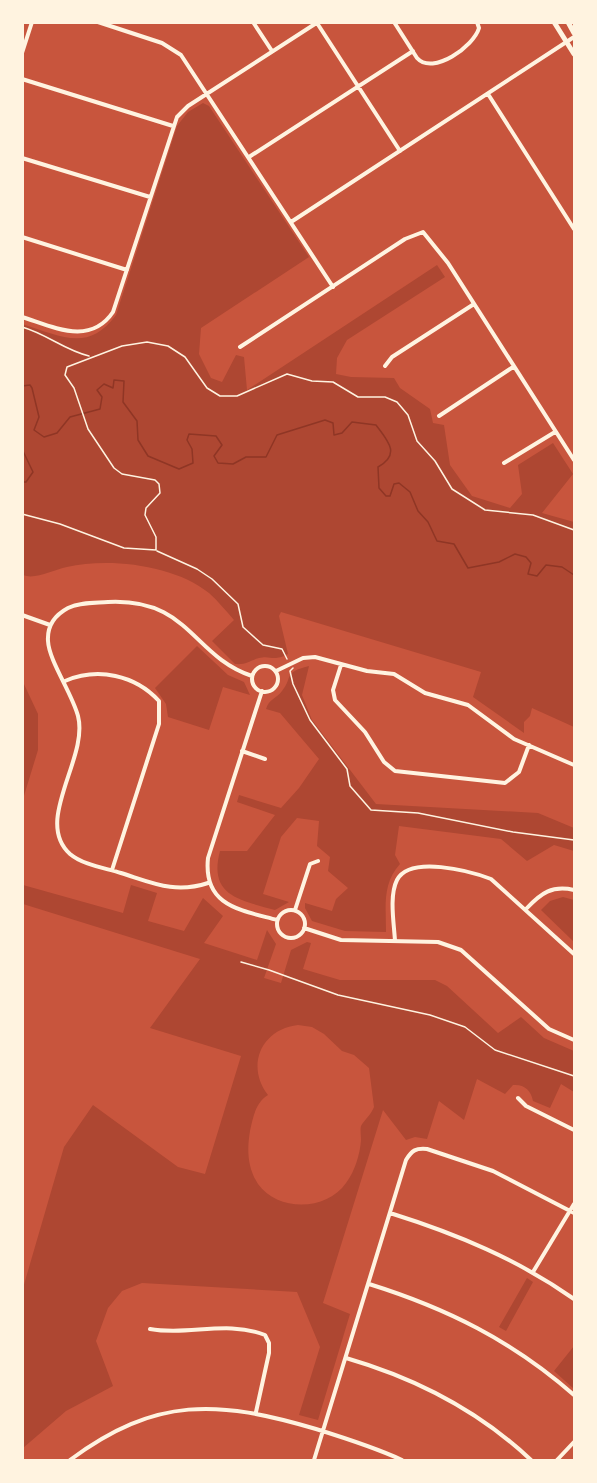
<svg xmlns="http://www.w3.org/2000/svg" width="597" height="1483" font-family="'Exo 2',sans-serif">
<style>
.green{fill:#ae4732;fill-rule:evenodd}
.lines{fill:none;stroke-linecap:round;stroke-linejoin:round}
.stream{stroke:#8f3625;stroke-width:1.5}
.path{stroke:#fff3e0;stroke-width:1.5}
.minor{stroke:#fff3e0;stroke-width:4}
.secondary{stroke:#fff3e0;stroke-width:5}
</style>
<rect width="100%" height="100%" fill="#c8553d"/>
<path class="green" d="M203 103 209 106 309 257 201 328 199 354 211 378 222 382 236 355 244 357 247 390 437 265 445 277 347 340 337 358 336 374 351 377 394 378 400 388 430 409 433 423 444 425 450 465 472 496 510 508 522 494 518 465 553 443 573 474 542 513 574 522V727L532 708 530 716 524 722V733L473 697 481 672 281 612 279 616 288 654C273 662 271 655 259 658 249 661 246 665 235 664L212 641 234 620C226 611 218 601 209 593 175 565 109 557 67 567 53 570 35 580 23 575L22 324C61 336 88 353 116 315L177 126 188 112Z
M197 646 228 675 244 682 250 695 223 687 209 730 168 717 166 704 155 688Z
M309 666 302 695 312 720 376 804 538 813 574 828V851L554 845 527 861 501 839 399 826 395 855 400 864C382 884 386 906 386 932L345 931 312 921 305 908V903L332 911 336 899 348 888 328 871 330 857 317 846 319 821 297 818 281 837 263 894 289 902 275 910C240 900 208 896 220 851H247L275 815 237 802 239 795 281 808 299 788 319 759 280 713 266 709C269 699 276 699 282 691 294 676 282 673 309 666Z
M23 682 38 714V750L23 799Z
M23 885 123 913 131 885 157 893 148 921 184 931 203 898 223 916 204 943 257 960 267 930 276 944 264 978 281 983 291 950 307 942 311 943 303 969 340 980H435L447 986 498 1033 521 1017 544 1038 574 1051V1092L561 1084 550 1108 533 1101C531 1090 524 1084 513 1085L505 1094 477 1079 464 1120 439 1101 427 1139 415 1137 406 1140 383 1110 323 1303 350 1314 318 1420 299 1415 320 1347 297 1292 142 1283 122 1291 108 1308 96 1341 113 1386 66 1411 23 1448V1288L64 1147 93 1105 178 1167 205 1174 241 1056 150 1028 200 959 23 904ZM298 1025 312 1027 324 1034 342 1051 354 1055 369 1068 374 1107C371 1115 364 1120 361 1126 360 1129 361 1136 361 1140 360 1154 355 1171 346 1183 327 1211 278 1212 258 1184 247 1167 247 1149 250 1131 253 1117 256 1102 268 1095 245 1065 262 1029 298 1025Z
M563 897 574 900V942L541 910 550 901Z
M527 1278 533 1282 506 1331 499 1327Z
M574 1346V1389L554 1371Z"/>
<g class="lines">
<path class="stream" d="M22 386 30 385 32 388 39 417 34 430 44 437 57 433 70 417 100 409 102 397 97 390 104 384 113 388 114 380 124 381 123 402 137 421 138 440 148 456 179 469 193 463 192 449 187 440 189 434 216 436 222 445 214 456 218 463 233 464 246 457H266L277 435 325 420 333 423 334 435 342 433 352 422 376 425C388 441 401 454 378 467L379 488 386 496H390L394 484 399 483 410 492 418 511 428 522 437 541 454 544 468 568 499 562 515 554 526 557 531 563 528 574 537 576 546 565 562 567 574 575
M22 449 33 472 26 482H22"/>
<path class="path" d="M22 327C47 334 64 350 89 356
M22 514 60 524 124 548 156 550V537L145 515 146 508 160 493 159 484 155 480 122 474 114 468 88 429 74 388 65 375 67 367 122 346 147 342 168 346 185 357 207 388 220 396H237L287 374 312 381 333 382 358 397H385L397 402 408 415 417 441 435 461 452 489 485 510 533 515 574 530
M157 551 197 569 212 579 238 604 243 627 263 645 282 649 287 659
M293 668 290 671 293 684 310 720 347 769 350 786 371 810 418 813 513 832 574 840
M241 962 269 970 338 995 430 1015 465 1027 495 1050 574 1076"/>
<path class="minor" d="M98 22 162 43 181 55 333 287
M253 22 272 51
M394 22 417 58C433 76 474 46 479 28L477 22
M317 23 400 151
M22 53 32 22
M22 79 173 126
M488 94 574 229
M249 157 413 51
M22 158 150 197
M291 222 574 37
M22 237 127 270
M22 317C54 327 90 346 113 312L177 117 188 106 318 22
M240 347 405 239 423 232 448 263 574 460
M385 366 392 357 474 304
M439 416 513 367
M504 463 555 432
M22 615 50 625
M341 665 333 690 335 700 365 732 384 762 395 771 505 783 519 772 529 745
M252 679a13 13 0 1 1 26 0a13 13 0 1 1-26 0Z
M276 671 303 658 315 657 367 671 394 674 425 693 468 705 514 739 574 765
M65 681C98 667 135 675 159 701V724L112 870
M262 691 208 858C203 906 240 910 277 920
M242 751 265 759
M208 883C175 894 153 883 121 873 105 868 83 865 70 854 33 821 89 758 78 716 72 693 49 661 48 641 47 625 55 615 68 608 80 602 95 603 108 602 190 598 192 656 252 676
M526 909C541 893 552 885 574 890
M295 910 310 864 318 861
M277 924a14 14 0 1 1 28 0a14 14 0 1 1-28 0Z
M304 928 341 940 438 942 461 950 549 1029 574 1040
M395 941C394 923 389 896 397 880 410 855 470 871 491 879L574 954
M518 1098 526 1106 574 1130
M390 1213C457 1234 517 1259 574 1299
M533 1272 574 1204
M369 1284C446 1308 513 1341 574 1395
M150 1329C188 1336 227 1320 265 1335L269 1343V1353L256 1412
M346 1358C415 1378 478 1410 531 1460
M70 1460C156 1396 218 1400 316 1429 345 1438 374 1447 402 1460
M314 1460 406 1160C412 1150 416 1148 427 1149L493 1171 574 1213
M557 1460 574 1442"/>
<path class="secondary" d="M554 22 574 54
M568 22 574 33"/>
</g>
<rect width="597" height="1483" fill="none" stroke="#fff3e0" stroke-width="48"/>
</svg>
